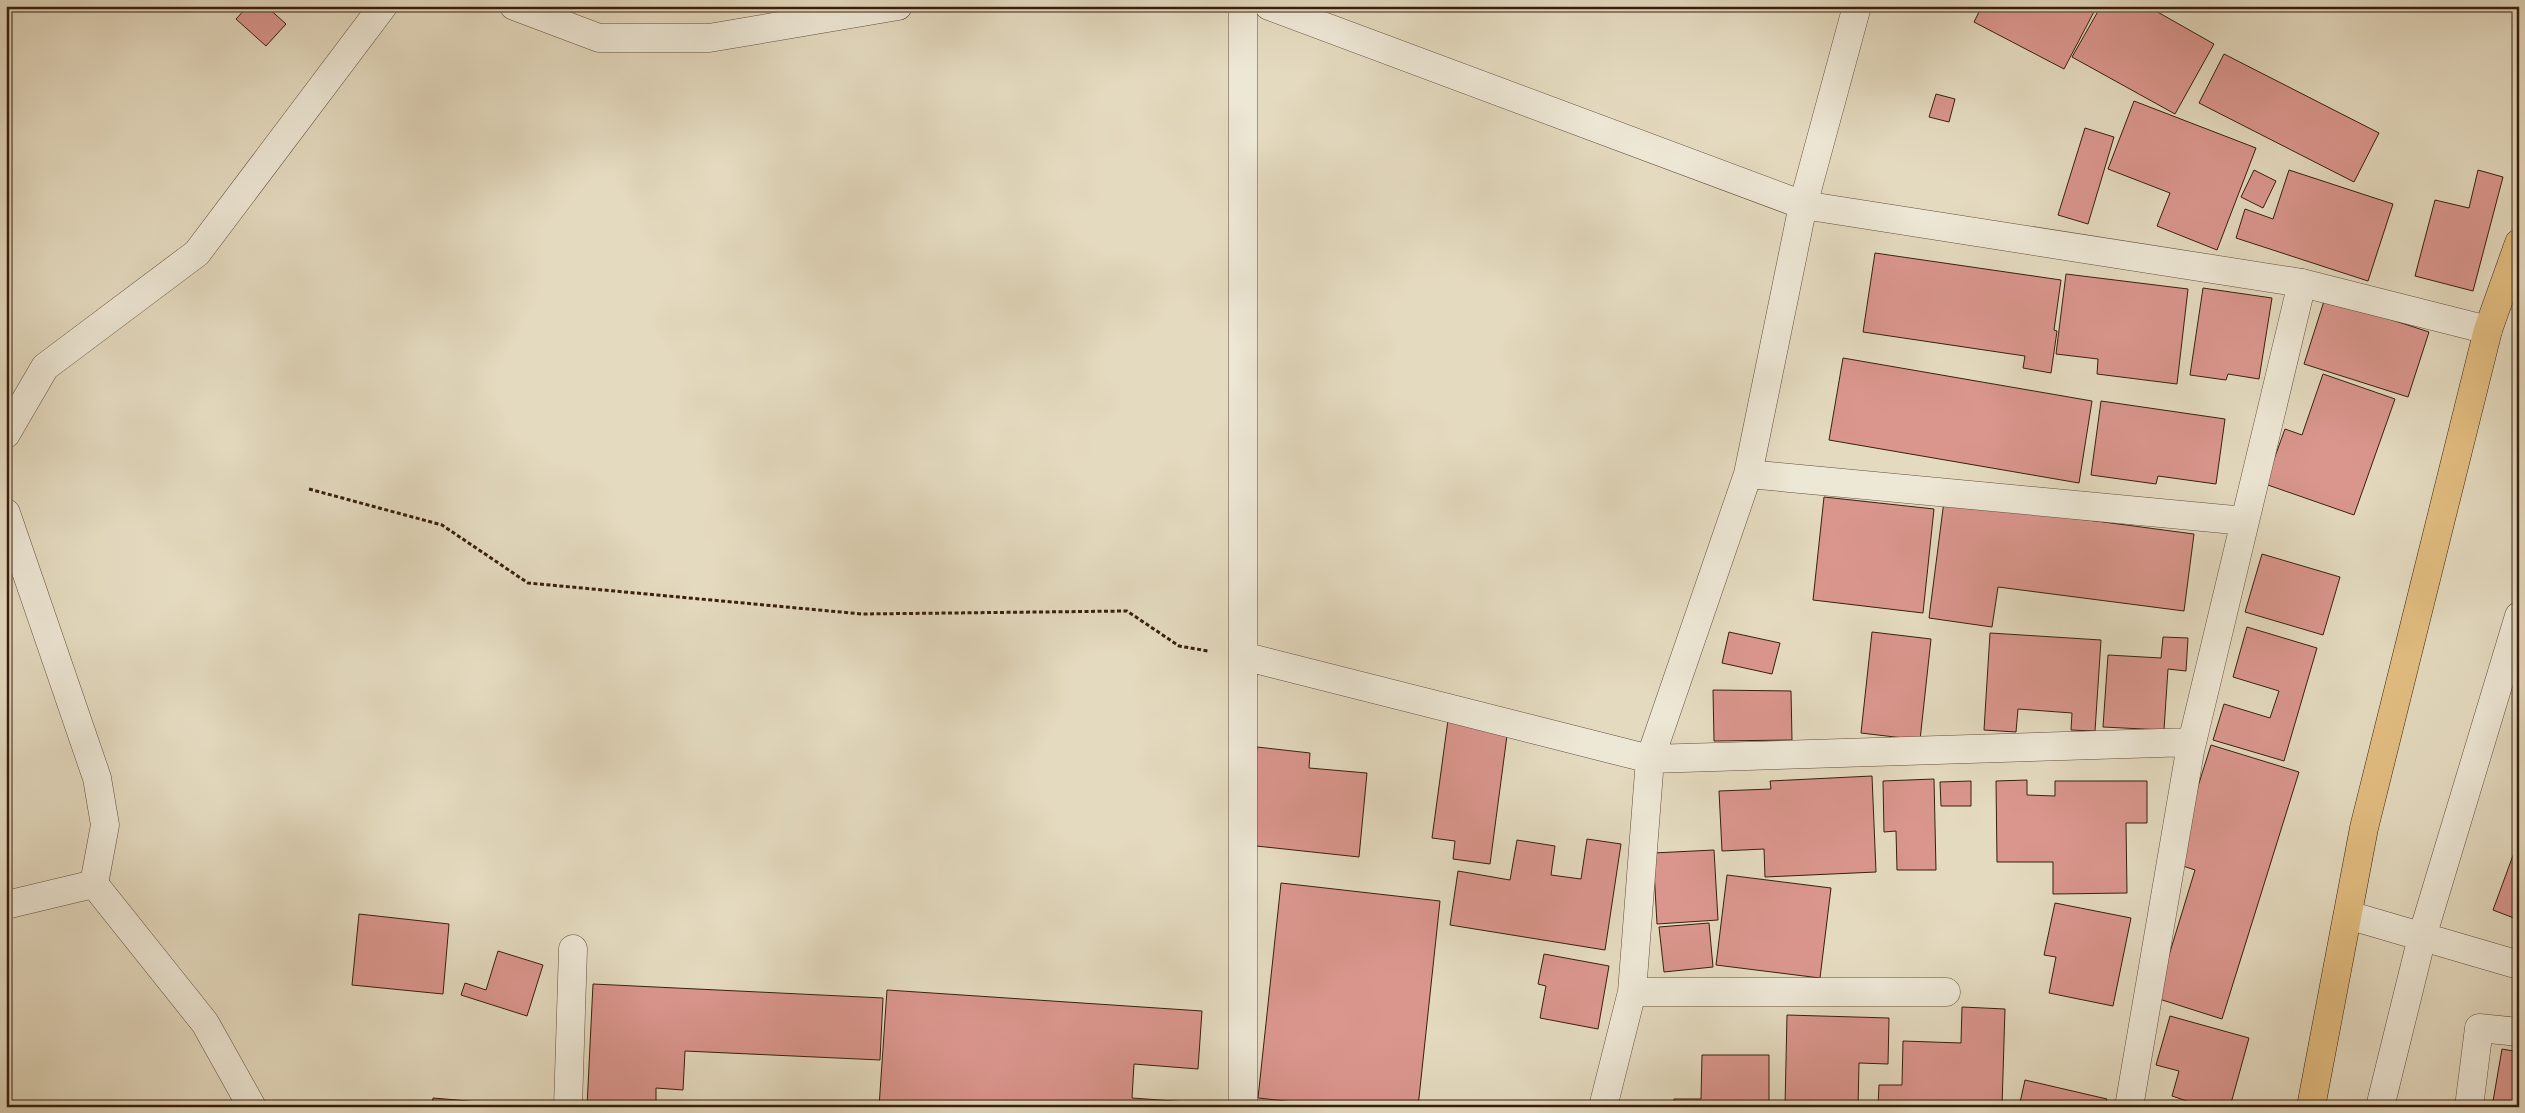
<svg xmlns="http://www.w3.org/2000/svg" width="2525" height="1113" font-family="Cardo,serif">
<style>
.building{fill:#da968d;stroke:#381f0e}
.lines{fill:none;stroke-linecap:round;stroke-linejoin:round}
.minor-casing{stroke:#634e3a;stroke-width:29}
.tertiary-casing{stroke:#634e3a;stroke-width:29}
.primary-casing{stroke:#381f0e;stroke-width:29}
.path{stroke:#381f0e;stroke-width:3;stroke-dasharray:4 2.5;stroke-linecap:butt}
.minor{stroke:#ede7d5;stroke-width:28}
.tertiary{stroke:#ede7d5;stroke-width:28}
.primary{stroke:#e2bd80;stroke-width:28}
</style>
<rect width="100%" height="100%" fill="#e4dabf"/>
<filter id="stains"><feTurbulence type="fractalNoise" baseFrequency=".004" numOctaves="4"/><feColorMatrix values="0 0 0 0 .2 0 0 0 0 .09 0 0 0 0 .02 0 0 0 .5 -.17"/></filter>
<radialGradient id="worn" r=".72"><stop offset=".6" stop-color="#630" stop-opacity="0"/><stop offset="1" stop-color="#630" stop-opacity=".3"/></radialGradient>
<path class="building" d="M248 6H266L286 24 266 46 236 19Z
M1982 6H2097L2064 69 1974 22Z
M2101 6H2147L2214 44 2175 114 2072 57Z
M2224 54 2379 133 2354 182 2199 103Z
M1936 94 1955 99 1949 122 1929 117Z
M2134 101 2256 148 2217 250 2157 226 2170 193 2108 169Z
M2085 128 2114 137 2088 224 2058 215Z
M2254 170 2276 181 2263 208 2241 197Z
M2289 170 2393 204 2368 281 2236 238 2245 209 2273 219Z
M2478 170 2503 177 2473 291 2415 276 2435 200 2469 208Z
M1875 253 2061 280 2054 330 2057 331 2051 373 2023 368 2025 356 1863 332Z
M2066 274 2188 289 2177 384 2097 374 2098 359 2056 354Z
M2203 288 2272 298 2259 379 2228 374 2226 380 2190 375Z
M2325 298 2429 332 2408 397 2304 364Z
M1843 358 2092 401 2079 483 1829 440Z
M2323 374 2395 399 2354 515 2265 484 2285 429 2302 435Z
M2101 401 2225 419 2216 484 2158 476 2156 484 2091 475Z
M1824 497 1934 509 1923 613 1813 600Z
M1944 501 2194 534 2184 611 1998 587 1992 627 1929 618Z
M2262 554 2340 577 2323 635 2245 612Z
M2247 627 2317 648 2284 761 2213 740 2224 704 2270 718 2279 691 2233 677Z
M1729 632 1780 643 1772 674 1722 663Z
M1872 632 1931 639 1920 740 1861 733Z
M1990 633 2101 640 2095 731 2071 730 2072 713 2018 709 2016 732 1984 730Z
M2163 637 2188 638 2186 671 2168 669 2164 730 2103 727 2108 655 2161 658Z
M1713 690 1791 691 1792 740 1714 741Z
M1448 720 1508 728 1490 864 1453 859 1455 841 1432 838Z
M2211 745 2299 772 2222 1019 2156 998 2195 870 2174 863Z
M1257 747 1310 753 1309 768 1367 773 1359 857 1247 845Z
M1872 776 1876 872 1765 877 1764 849 1722 851 1719 791 1771 789 1770 781Z
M1934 779 1936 870H1897L1896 831 1884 832 1883 781Z
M2027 780V795L2055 796V781H2147V823H2126L2127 893 2053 894V862H1997L1996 781Z
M1971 781V806H1941L1940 782Z
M1587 839 1621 844 1605 950 1450 925 1458 871 1510 880 1517 840 1555 846 1551 875 1581 879Z
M2519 839V920L2493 910Z
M1714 850 1718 920 1657 924 1653 853Z
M1727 875 1831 888 1820 978 1716 965Z
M1281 883 1440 901 1418 1107H1340L1258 1098Z
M2055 903 2131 918 2113 1006 2049 993 2056 957 2044 955Z
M359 914 449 924 443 994 352 985Z
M1709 923 1713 967 1664 972 1659 927Z
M498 951 543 965 527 1016 461 995 465 983 486 990Z
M1544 954 1609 966 1598 1029 1540 1018 1546 986 1538 984Z
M593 984 883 998 880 1060 685 1051 683 1090 656 1088V1107H587Z
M887 990 1202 1011 1198 1069 1134 1064 1132 1098 1188 1102 1187 1107H879Z
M1962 1007 2005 1009 2002 1107H1878L1879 1085H1902L1903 1041 1961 1043Z
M1787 1015 1889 1018 1888 1064 1859 1063 1858 1107H1785Z
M2170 1016 2249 1038 2230 1107H2189L2190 1102 2172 1096 2179 1071 2156 1065Z
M2502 1049 2519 1052V1107H2492Z
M1702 1055H1769V1107H1674V1099H1701Z
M2025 1080 2107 1099 2105 1107H2019Z
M433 1098 528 1106V1107H432Z"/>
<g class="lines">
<defs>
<path id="minor" d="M1243 6V1107
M1748 474 2245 521
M1243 656 1650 759 2192 742
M94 884 205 1023 252 1107
M2348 915 2519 965
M1632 992H1946
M568 1107 573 949
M1603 1107 1632 992 1650 759 1748 474 1803 205 1857 6
M2129 1107 2190 751 2302 283
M2380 1107 2422 937 2519 616
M2469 1107 2479 1028 2519 1032"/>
<path id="tertiary" d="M514 6 599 38H709L898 6
M1269 6 1803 205 2302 283 2488 330
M6 434 45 367 197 253 383 6
M6 513 97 778 105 825 94 884 6 905"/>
<path id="primary" d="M2311 1107 2364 828 2488 330 2519 243"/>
</defs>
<use href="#minor" class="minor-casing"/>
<use href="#tertiary" class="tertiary-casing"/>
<use href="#primary" class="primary-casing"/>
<path class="path" d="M309 489 442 525 528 583 862 614 1127 611 1179 646 1208 651"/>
<use href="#minor" class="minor"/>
<use href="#tertiary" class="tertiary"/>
<use href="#primary" class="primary"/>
</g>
<rect width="2525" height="1113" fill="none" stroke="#e4dabf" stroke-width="25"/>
<rect x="8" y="8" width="2510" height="1098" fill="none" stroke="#381f0e" stroke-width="2.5"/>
<rect x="12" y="12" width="2500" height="1088" fill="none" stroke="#381f0e"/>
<rect width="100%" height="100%" filter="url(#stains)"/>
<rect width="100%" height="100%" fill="url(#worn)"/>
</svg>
